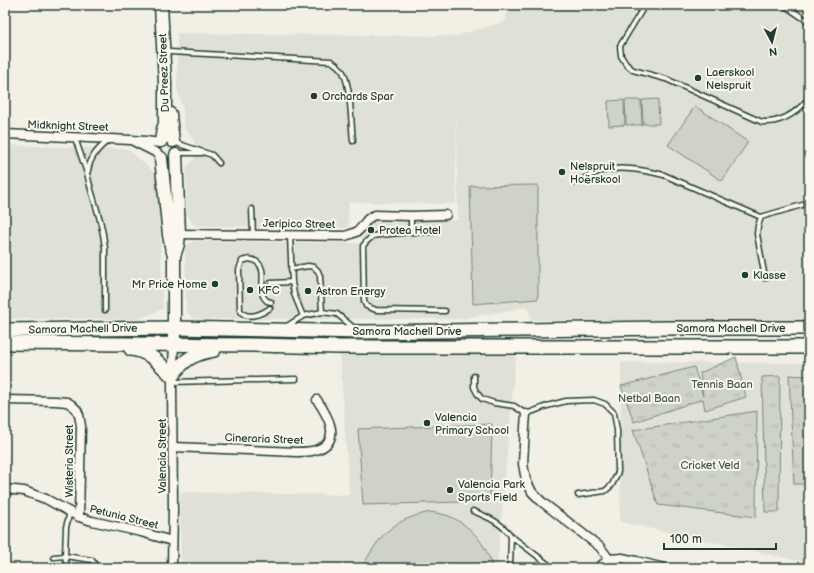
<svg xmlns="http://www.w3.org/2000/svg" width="814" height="573" font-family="'Balsamiq Sans',sans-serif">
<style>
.built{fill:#e0e1d6}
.grass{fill:#cfd2c8;stroke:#77887e}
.park{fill:url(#park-tufts);stroke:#77887e}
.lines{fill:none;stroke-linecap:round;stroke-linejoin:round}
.lane-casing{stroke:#1f3d34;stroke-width:7}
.street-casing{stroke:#1f3d34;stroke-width:11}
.secondary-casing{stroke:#1f3d34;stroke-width:15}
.primary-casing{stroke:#1f3d34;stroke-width:16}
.lane{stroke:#fbf7ec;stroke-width:4}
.street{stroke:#fbf7ec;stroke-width:8}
.secondary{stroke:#fbf7ec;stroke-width:12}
.primary{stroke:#fbf7ec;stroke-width:13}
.poi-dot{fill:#1f3d34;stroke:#fbf7ec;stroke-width:1.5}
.labels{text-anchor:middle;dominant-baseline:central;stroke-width:4;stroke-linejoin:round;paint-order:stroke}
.poi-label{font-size:11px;fill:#1f3d34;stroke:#fbf7ec;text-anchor:start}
.street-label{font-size:11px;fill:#1f3d34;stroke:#fbf7ec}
.park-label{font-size:11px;fill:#425b52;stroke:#fbf7ec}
</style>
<defs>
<pattern id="park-tufts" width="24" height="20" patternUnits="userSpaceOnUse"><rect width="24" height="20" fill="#cfd2c8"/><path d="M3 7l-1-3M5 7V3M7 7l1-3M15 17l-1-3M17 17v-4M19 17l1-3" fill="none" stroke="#b1b5ac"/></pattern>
</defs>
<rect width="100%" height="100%" fill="#f2f0e5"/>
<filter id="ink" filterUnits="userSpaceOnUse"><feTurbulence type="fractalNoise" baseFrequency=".025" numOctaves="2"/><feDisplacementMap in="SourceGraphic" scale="8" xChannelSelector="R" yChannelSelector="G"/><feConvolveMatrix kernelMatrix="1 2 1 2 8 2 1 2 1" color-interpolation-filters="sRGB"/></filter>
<g filter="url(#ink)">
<path class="built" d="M506 5H809V322L531 320 528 307 460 319H194L186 312 185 246 194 241 362 243V233L374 220H458L456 99V204L349 202 348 228 195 226 187 215 186 167 194 160V140L184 128 183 109 177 89V33L455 36 506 21Z
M5 145 128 149 158 176 163 309 139 319H5Z
M516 353 497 568H181L180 492 349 495 340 354Z
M621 362 809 363V563L620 522Z"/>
<path class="grass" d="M658 99 659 124H643L642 100Z
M624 100 625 125 609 126 608 101Z
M625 100H641L642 125H626Z
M695 106 748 142 722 181 668 145Z
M538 185V299L473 304 470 186Z
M492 424 490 501 363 505 358 429Z
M431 512C436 513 441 514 446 515 469 523 488 545 492 568H363C364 562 368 557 371 552 387 526 402 518 431 512Z"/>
<path class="park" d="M736 357 746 397 705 410 703 399 634 422 621 386 694 367 703 396 700 373Z
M789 375 809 376V484H794Z
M780 376 779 512H765L762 377Z
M757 411 756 517 658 505 633 430Z"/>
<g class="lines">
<defs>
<path id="lane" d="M645 5 620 46 621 56 626 64 633 70 666 79 762 122C766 122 771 122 775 121 789 118 800 109 809 98
M784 5 809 22
M170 52 331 61C336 64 340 67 343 72 351 87 351 123 353 141
M75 138 87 173 90 186 100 220 103 234 105 248V310
M176 143 212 155 219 163
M177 153H202
M88 171C90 157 98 148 109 140
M576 183C583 180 591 174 598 172 619 165 643 170 664 175L761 217
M252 209 253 235
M411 232V216
M436 232H411L379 235 373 236 367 241 363 246 364 301 366 306 376 310 445 311
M290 236 292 282 294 294 303 316
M291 269 308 266 314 267 318 271 320 276 322 312
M765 278 757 234 758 226 761 217 809 203
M271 283 292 282
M270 308C262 314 246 321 240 310L239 270 242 261C248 259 251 258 257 262 267 269 260 285 263 296 264 298 265 299 267 301L271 302
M287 326 303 316 322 312 337 314 354 328
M474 376V387L477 393 482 399 494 403 514 406 526 414 547 406 566 401 594 400 605 404 614 413 617 430 618 472 612 485 605 491 578 495
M172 382 296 379
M473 511C488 517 502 523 511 536L510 568
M511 536 553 568
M54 557 65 556 92 560 94 563 96 568
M67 568 65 556 66 527 70 512"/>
<path id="street" d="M5 134 131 140 146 141 159 143
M135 142 157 153
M176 234 345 236C349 235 354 233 358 231 365 225 365 218 375 215L411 216 446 215
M5 400 56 401 67 402 72 405 77 410 79 415 81 426 80 472 79 517
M526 414 525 427 523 464 526 480 532 492 542 502 600 547 609 559
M173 447 297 452C303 452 310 452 316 450 343 441 328 416 317 400
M5 489 24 491 46 499 79 517 92 521 141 532 172 541
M609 559 622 558 636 561 664 568
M172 568 173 510 172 382 174 345
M598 568 609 559"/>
<path id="secondary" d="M170 114 171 125 173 141
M161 141 163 129 165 124V83L161 5
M161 158 169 235 171 246 174 255
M174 345V256L178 244 179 234 176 155"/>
<path id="primary" d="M5 330 175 328 362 332 667 328H809
M5 343 254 345 339 347H809
M131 349C150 351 160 364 172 376 184 359 195 353 214 350"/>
</defs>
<use href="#lane" class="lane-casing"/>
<use href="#street" class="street-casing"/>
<use href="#secondary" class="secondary-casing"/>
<use href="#primary" class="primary-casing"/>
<use href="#lane" class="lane"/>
<use href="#street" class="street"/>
<use href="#secondary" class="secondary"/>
<use href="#primary" class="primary"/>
</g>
</g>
<g class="poi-dot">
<circle cx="698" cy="78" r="4"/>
<circle cx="314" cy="96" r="4"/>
<circle cx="562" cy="172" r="4"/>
<circle cx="371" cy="230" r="4"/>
<circle cx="745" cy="275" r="4"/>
<circle cx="215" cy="284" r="4"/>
<circle cx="250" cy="290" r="4"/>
<circle cx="308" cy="291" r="4"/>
<circle cx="427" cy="423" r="4"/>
<circle cx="450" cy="490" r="4"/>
</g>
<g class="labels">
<g class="poi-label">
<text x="706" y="72">Laerskool<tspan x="706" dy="13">Nelspruit</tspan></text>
<text x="322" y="96">Orchards Spar</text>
<text x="570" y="166">Nelspruit<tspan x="570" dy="13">Hoërskool</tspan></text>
<text x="379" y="230">Protea Hotel</text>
<text x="753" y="275">Klasse</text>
<text x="207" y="284" text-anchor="end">Mr Price Home</text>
<text x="258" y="290">KFC</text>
<text x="316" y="291">Astron Energy</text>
<text x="435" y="417">Valencia<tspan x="435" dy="13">Primary School</tspan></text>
<text x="458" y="484">Valencia Park<tspan x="458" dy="13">Sports Field</tspan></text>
</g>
<g class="street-label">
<text transform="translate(164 73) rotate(-92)">Du Preez Street</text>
<text transform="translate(68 126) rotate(2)">Midknight Street</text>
<text transform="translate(299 224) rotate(1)">Jeripico Street</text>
<text x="731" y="328">Samora Machell Drive</text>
<text transform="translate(83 329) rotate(-1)">Samora Machell Drive</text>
<text x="407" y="331">Samora Machell Drive</text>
<text transform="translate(264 439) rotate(2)">Cineraria Street</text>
<text transform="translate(162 456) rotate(-90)">Valencia Street</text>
<text transform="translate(69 461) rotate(-90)">Wisteria Street</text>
<text transform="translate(124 517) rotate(14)">Petunia Street</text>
</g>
<g class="park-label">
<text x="722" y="384">Tennis Baan</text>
<text x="649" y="398">Netbal Baan</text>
<text x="710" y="465">Cricket Veld</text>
</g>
</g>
<rect width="814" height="573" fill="none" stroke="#fbf7ec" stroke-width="20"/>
<rect x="10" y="10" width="794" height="553" fill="none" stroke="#1f3d34" stroke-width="1.5" filter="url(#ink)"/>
<g transform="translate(772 42) rotate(173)" stroke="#fbf7ec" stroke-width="3" paint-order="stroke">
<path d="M0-3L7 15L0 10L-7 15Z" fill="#1f3d34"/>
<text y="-6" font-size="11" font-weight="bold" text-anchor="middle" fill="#1f3d34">N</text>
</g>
<path d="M664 543v6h112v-6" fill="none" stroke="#1f3d34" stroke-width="2"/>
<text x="670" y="543" font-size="12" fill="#1f3d34" stroke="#fbf7ec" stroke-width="3" paint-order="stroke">100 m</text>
</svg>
